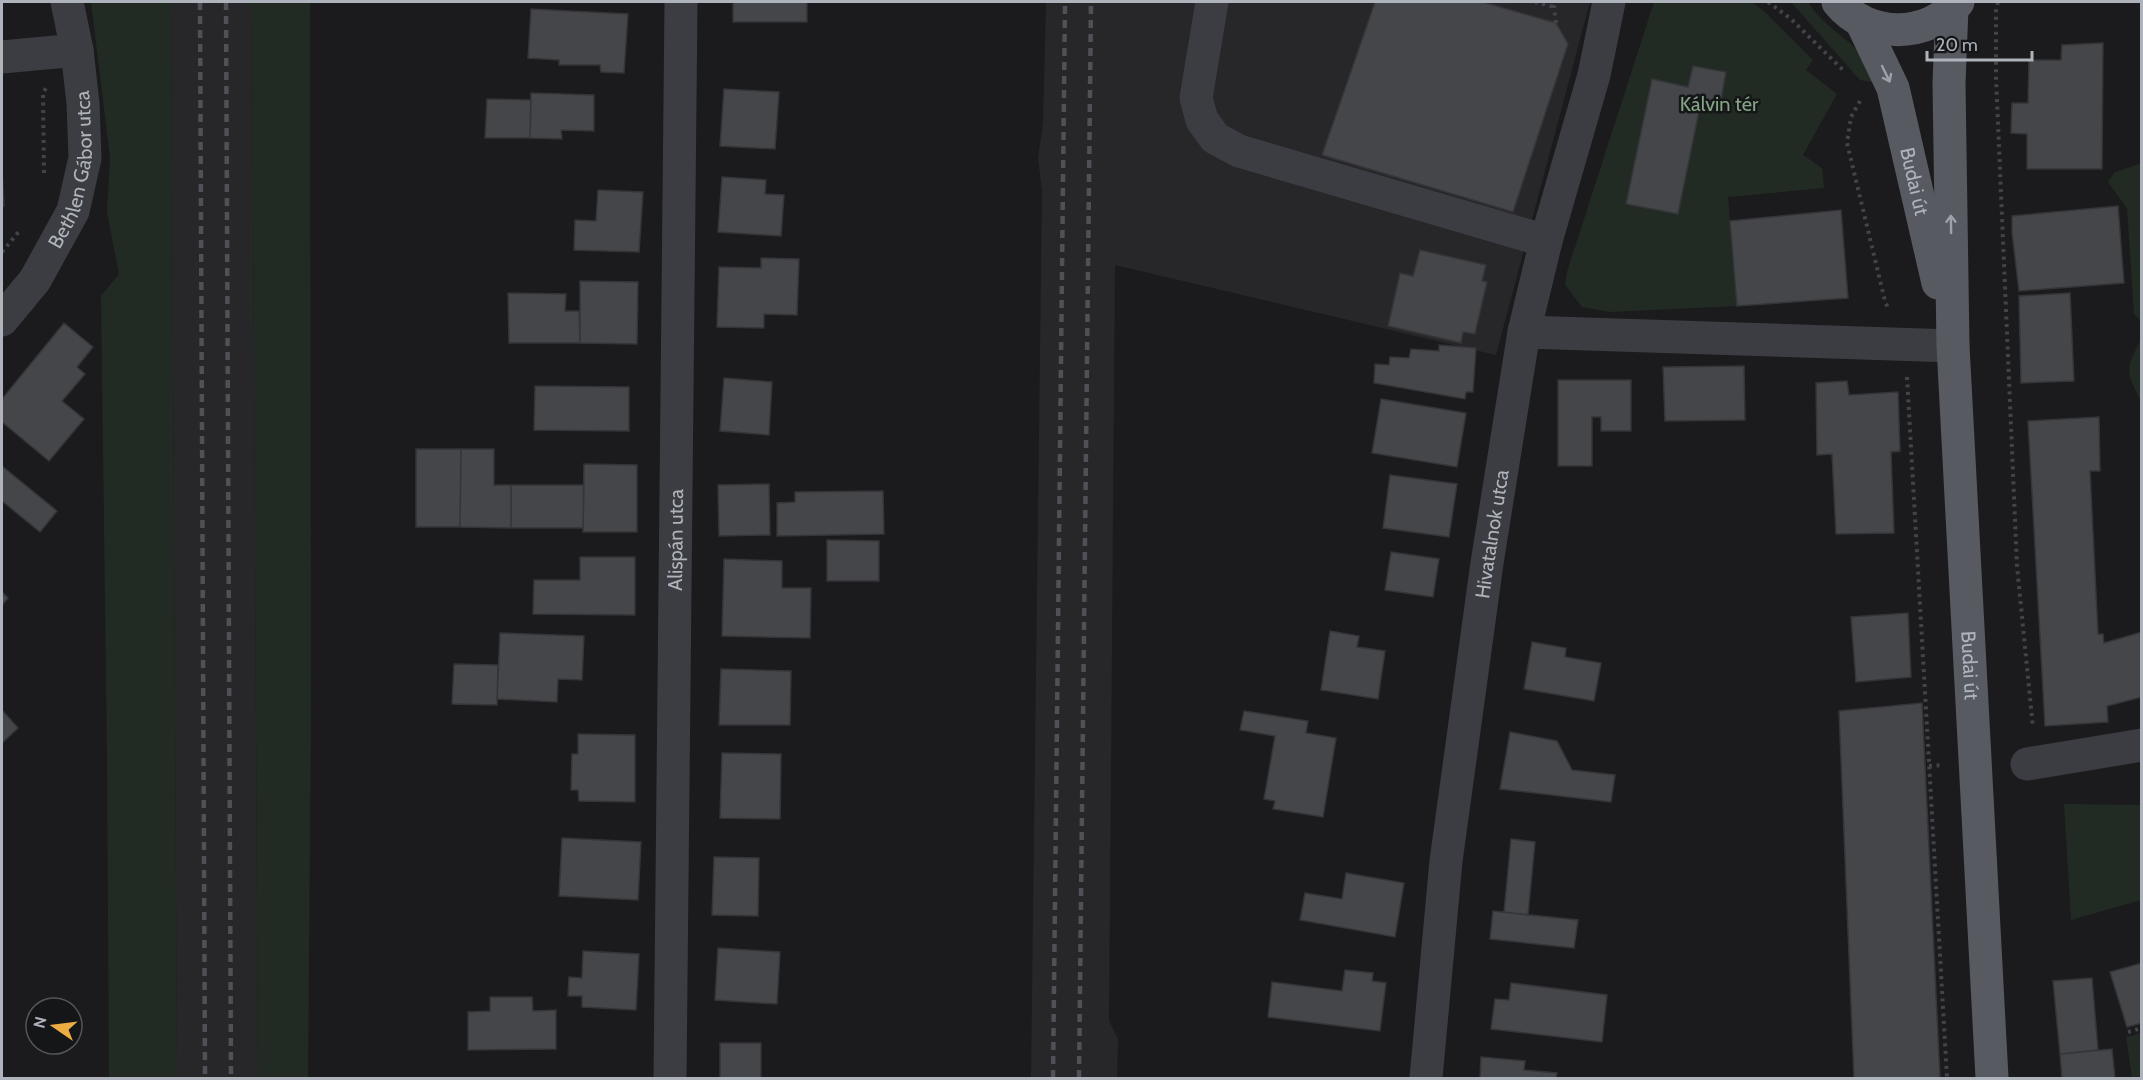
<svg xmlns="http://www.w3.org/2000/svg" width="2143" height="1080" font-family="Cabin,sans-serif">
<style>
.built{fill:#27272a}
.green{fill:#222b23}
.building{fill:#45464a;stroke:#353539;stroke-width:1.5}
.lines{fill:none;stroke-linecap:round;stroke-linejoin:round}
.path{stroke:#424449;stroke-width:4;stroke-dasharray:3 4.5;stroke-linecap:butt}
.minor{stroke:#3c3d42;stroke-width:33}
.major{stroke:#585a61;stroke-width:33}
.rail{stroke:#4f5157;stroke-width:4.5;stroke-dasharray:8 6;stroke-linecap:butt}
.oneway{stroke:#9da1aa}
.labels{text-anchor:middle;dominant-baseline:central;stroke-width:5;stroke-linejoin:round;paint-order:stroke}
.park-label{font-size:20px;fill:#85a686;stroke:#151618}
.street-label{font-size:20px;fill:#aeb3bc;stroke:#151618}
</style>
<rect width="100%" height="100%" fill="#1b1b1d"/>
<path class="built" d="M171 2H252L258 1078H177Z
M1046 2H1590L1496 355 1115 265 1109 1021 1118 1039 1117 1078H1031L1042 191 1038 158 1043 123Z"/>
<path class="green" d="M91 2H171L177 1078H109L107 752 101 296 119 274 107 212 110 158Z
M252 2H310L311 717 308 1078H258Z
M1654 2H1751L1765 12 1813 60 1806 70 1837 94 1803 155 1822 168 1824 188 1728 197 1737 306 1610 312 1582 307 1565 285 1567 272Z
M1791 2H1808C1823 26 1847 37 1865 58 1871 65 1874 75 1877 83L1860 80Z
M2139 164H2142L2141 321 2134 314 2127 208 2108 182 2115 172Z
M2141 339V401C2125 371 2126 369 2141 339Z
M2064 804 2141 805V900L2071 920Z
M2141 1033V1078H2132L2126 1037Z"/>
<path class="building" d="M733 2H807V22H733Z
M1375 2H1483L1556 23 1568 44 1513 212 1322 155Z
M531 9 628 14 624 73 601 72 600 65H559V60L528 58Z
M2103 43 2102 169H2027V134L2011 133 2012 103H2028L2029 60H2061L2062 45Z
M1693 66 1726 72 1720 106 1701 102 1678 214 1626 204 1652 79 1688 87Z
M724 89 779 92 775 149 720 146Z
M531 93 594 95V131L561 130 562 139 530 138Z
M487 99 531 100 530 138H485Z
M2 169 4 206H2Z
M722 177 766 180 765 194 784 195 781 236 718 232Z
M598 190 643 192 639 252 574 250 575 220 596 221Z
M2118 206 2124 283 2019 291 2012 232V216Z
M1841 210 1848 298 1737 306 1730 221Z
M1420 250 1486 265 1482 281 1487 282 1475 334 1463 332 1461 343 1388 326 1400 273 1413 276Z
M761 258 799 259 797 315 764 314V328L717 327 719 267 761 268Z
M580 281 638 282 637 344 580 343Z
M508 293 566 294 565 311H579L580 343H509Z
M2070 293 2074 381 2021 383 2019 296Z
M64 323 93 347 77 367 85 374 62 401 84 419 49 461 2 422V399Z
M1439 345 1476 348 1473 392H1466L1465 399 1374 383 1375 364 1389 365 1390 357 1409 358 1411 349 1439 351Z
M1744 366 1745 420 1665 421 1663 367Z
M724 378 772 382 769 435 720 431Z
M1558 380H1631V431H1601V417H1592V466H1558Z
M1847 381 1849 395 1898 392 1900 451 1891 452 1894 533 1836 534 1832 454 1817 455 1816 383Z
M535 386 629 387V431L534 430Z
M1381 399 1466 413 1457 467 1372 453Z
M2099 417 2100 471H2090L2098 634H2103L2104 643 2142 632V697L2107 706 2108 722 2045 726 2028 421Z
M416 449H461L460 527H416Z
M461 449H494V485H511V528L460 527Z
M584 464 637 465V532H583Z
M2 466 57 511 40 532 2 501Z
M1390 475 1457 484 1449 537 1383 528Z
M769 484 770 535 719 536 718 485Z
M511 485H584L583 528H511Z
M883 491 884 534 777 536V503L795 502V492Z
M827 540 879 541V581H827Z
M1391 552 1439 559 1433 597 1385 590Z
M580 557H635V615L533 614 534 580H580Z
M724 559 782 561V588H811L810 638 722 636Z
M2 592 8 598 2 605Z
M1908 613 1911 677 1856 682 1851 617Z
M1330 631 1359 636 1357 647 1385 651 1378 699 1321 690Z
M500 633 584 636 582 680 558 679 557 702 497 699Z
M1532 642 1566 648 1565 657 1601 663 1594 701 1524 689Z
M454 664 498 665 497 705 452 704Z
M721 669 791 671 790 725H719Z
M1922 703 1940 1078H1854L1839 711Z
M2 710 18 728 2 743Z
M1244 711 1308 721 1306 733 1336 738 1323 817 1273 809 1275 801 1264 799 1275 736 1240 730Z
M1510 732 1557 741 1572 770 1615 775 1611 802 1500 789Z
M578 734 635 735V802L579 801 578 790H571L572 754H578Z
M722 753 781 754 780 819 720 818Z
M562 838 641 842 638 900 559 896Z
M1511 839 1535 842 1528 915 1504 912Z
M714 857 759 858 758 916 712 915Z
M1346 873 1404 883 1395 937 1300 920 1305 893 1342 899Z
M1493 911 1578 920 1574 948 1490 939Z
M718 948 780 952 777 1004 715 1000Z
M583 951 639 954 636 1010 582 1007V996H568L569 977 582 978Z
M2142 963V1023L2127 1027 2110 972Z
M1345 970 1373 973 1372 981 1386 983 1380 1031 1268 1017 1272 982 1342 991Z
M2092 978 2098 1050 2060 1054 2053 981Z
M1511 983 1607 995 1602 1042 1491 1029 1495 999 1509 1000Z
M490 997H532L533 1011 556 1010V1049L468 1050V1012L490 1011Z
M720 1043H761V1078H720Z
M2112 1049 2115 1078H2062L2060 1054Z
M1481 1057 1525 1061 1524 1070 1557 1073 1556 1078H1480Z"/>
<g class="lines">
<path class="path" d="M1535 2 1554 7
M1768 2 1791 19 1845 72
M1998 2 1996 9V77L2017 566 2033 728
M1556 23 1554 7 1556 2
M1860 101 1851 117 1847 143 1885 301 1889 310
M44 173 43 93 46 88
M2 252 21 229
M1907 377 1947 1078
M1929 766 1943 765
M2128 1032 2142 1028"/>
<g class="minor">
<path d="M1212 2 1196 98 1202 120 1215 138 1239 151 1546 241"/>
<path d="M2 57 77 50"/>
<path id="s1" d="M2 320 35 280 73 211 85 158 83 103 77 50 67 2"/>
<path d="M1524 332 1953 346"/>
<path d="M2027 764 2142 745"/>
<path id="s2" d="M670 1078 681 2"/>
<path id="s3" d="M1426 1078 1446 861 1487 563 1524 332 1546 241 1594 75 1609 2"/>
</g>
<g class="major">
<path d="M1838 2C1868 39 1928 39 1958 2"/>
<path id="s4" d="M1952 8 1949 83 1953 346 1992 1078"/>
<path id="s5" d="M1861 21 1893 88 1938 283"/>
</g>
<path class="rail" d="M200 2 205 1078
M226 2 231 1078
M1053 1078 1065 2
M1079 1078 1091 2"/>
</g>
<defs><path id="oneway-shaft" d="M-6 0H5M1.5-3L5.5 0L1.5 3" fill="none" stroke-width="1.6" stroke-linecap="round" stroke-linejoin="round" transform="scale(1.5)"/></defs>
<g class="oneway">
<use href="#oneway-shaft" transform="translate(1886 74) rotate(64)"/>
<use href="#oneway-shaft" transform="translate(1951 224) rotate(-91)"/>
</g>
<g class="labels">
<g class="park-label">
<text x="1719" y="104">Kálvin tér</text>
</g>
<g class="street-label">
<text stroke="none"><textPath href="#s1" startOffset="171">Bethlen Gábor utca</textPath></text>
<text stroke="none"><textPath href="#s5" startOffset="170">Budai út</textPath></text>
<text stroke="none"><textPath href="#s3" startOffset="548">Hivatalnok utca</textPath></text>
<text stroke="none"><textPath href="#s2" startOffset="538">Alispán utca</textPath></text>
<text stroke="none"><textPath href="#s4" startOffset="658">Budai út</textPath></text>
</g>
</g>
<rect width="2143" height="1080" fill="none" stroke="#aeb3bc" stroke-width="6"/>
<g transform="translate(54 1026) rotate(284)"><circle r="28" fill="#151618" stroke="#52555a" stroke-width="1.5"/>
<path d="M0-4.5L10 22L0 15L-10 22Z" fill="#edac42"/>
<text y="-9" font-size="16" font-weight="bold" text-anchor="middle" fill="#aeb3bc">N</text>
</g>
<path d="M1927 51v9h105v-9" fill="none" stroke="#aeb3bc" stroke-width="3"/>
<text x="1936" y="51" font-size="18" fill="#aeb3bc" stroke="#151618" stroke-width="4.5" paint-order="stroke">20 m</text>
</svg>
